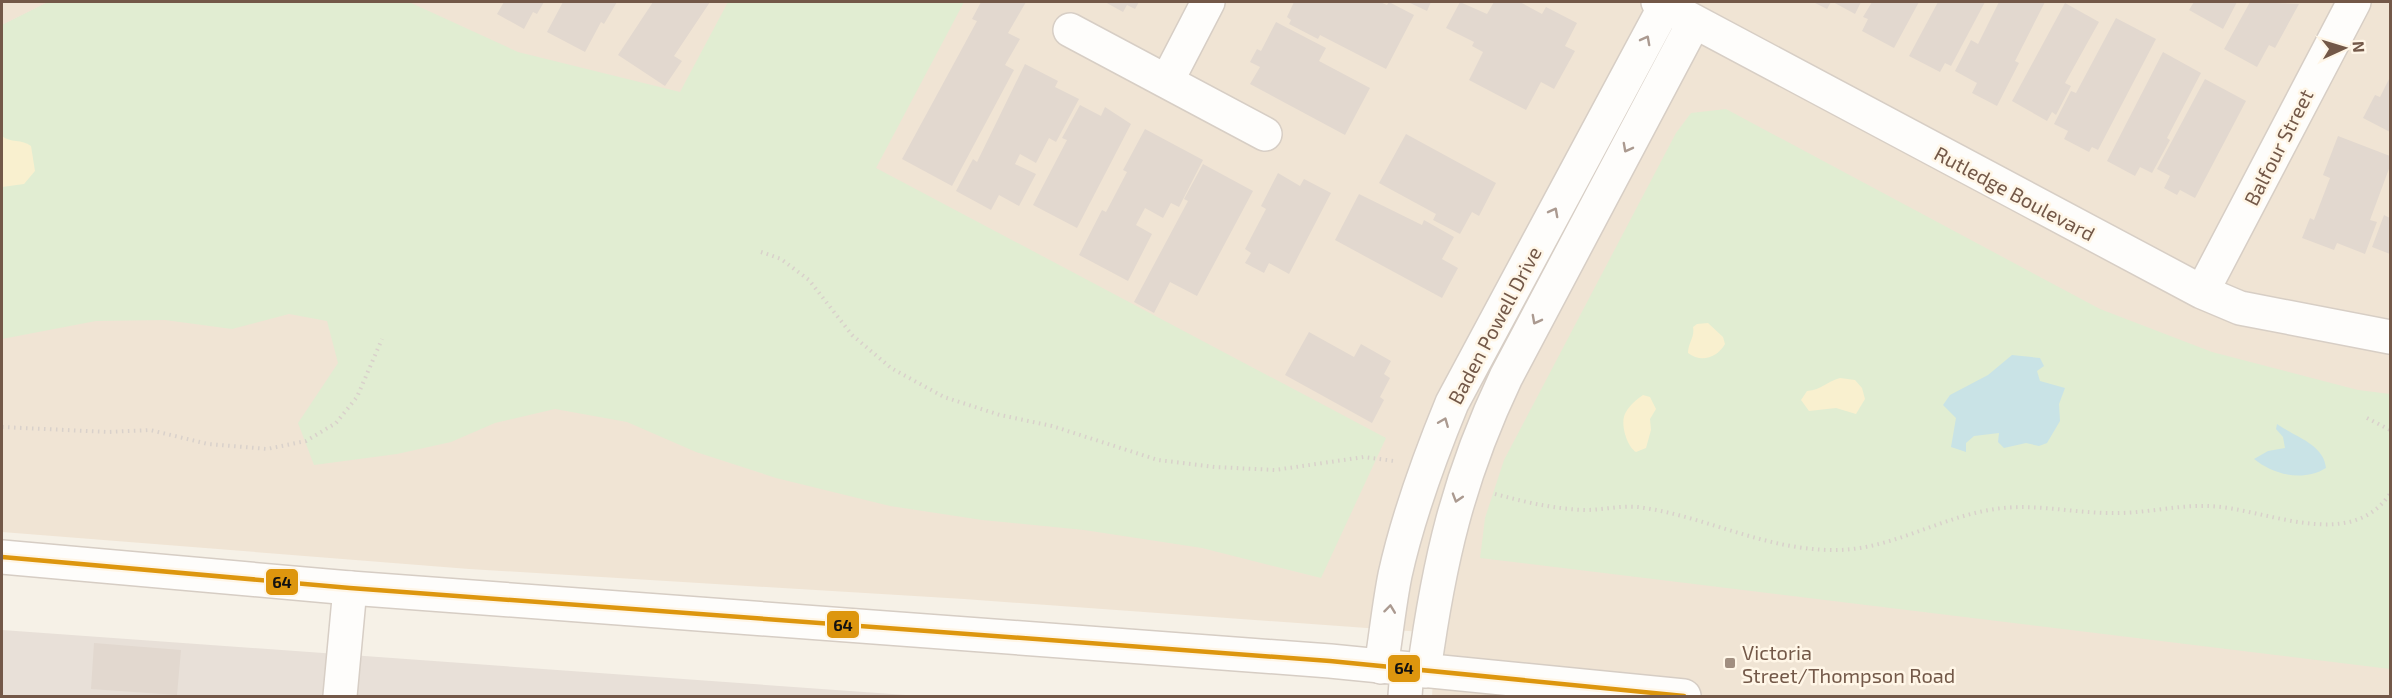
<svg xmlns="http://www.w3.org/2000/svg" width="2392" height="698" font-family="'Exo 2',sans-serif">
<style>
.residential{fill:#f0e4d4}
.industrial{fill:#e8e0d8}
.green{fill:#e1edd2}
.sand{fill:#f9f0cf}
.water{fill:#c9e3e6}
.building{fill:#e2d8cf}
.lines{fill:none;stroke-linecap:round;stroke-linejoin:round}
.street-casing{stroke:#d7cec5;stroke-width:36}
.secondary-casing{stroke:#d6cdc4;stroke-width:36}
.path{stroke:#d9d1cb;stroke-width:4;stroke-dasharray:1.5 4.5;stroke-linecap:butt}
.street{stroke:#fefdfb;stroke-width:33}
.secondary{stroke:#fefdfb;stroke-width:33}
.bus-1-casing{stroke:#fff6e7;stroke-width:9}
.bus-1{stroke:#dd960e;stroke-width:4.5}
.oneway{stroke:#ab9a90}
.poi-dot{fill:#a18e80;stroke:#fff6e7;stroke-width:2}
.labels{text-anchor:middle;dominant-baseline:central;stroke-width:5;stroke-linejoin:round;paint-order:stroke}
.street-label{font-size:20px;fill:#735848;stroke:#fff6e7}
.poi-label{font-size:20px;fill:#735848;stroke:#fff6e7;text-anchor:start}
.line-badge{stroke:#fff6e7;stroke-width:2}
.pale-badge-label{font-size:16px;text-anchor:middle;font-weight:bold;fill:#111}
</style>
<rect width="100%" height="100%" fill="#f6f1e7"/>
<path class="residential" d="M2 2H2390V696H1432L1436 633 964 599 469 569 2 532Z"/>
<path class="industrial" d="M2 630 920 696H2Z"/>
<path class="green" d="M48 2H409L518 52 680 92 728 2H964L876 168 1386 438 1321 578 1202 548 1084 530 982 520 890 506 776 478 696 452 627 422 555 409 495 423 451 442 397 454 314 465 298 423 338 363 327 321 289 314 232 329 165 320 96 321 2 339V25Z
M1726 109 2100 309 2212 352 2358 390 2390 394V669L1480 558 1485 518 1504 460 1676 133 1691 113Z"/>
<path class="sand" d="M2 136C10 143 22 139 31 146L35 171 24 184 2 187Z
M1708 323 1723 337 1725 344C1717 358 1701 363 1688 353 1688 343 1695 337 1693 327L1697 324Z
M1840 378 1855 380 1862 388 1865 399 1856 414 1836 408 1809 411 1801 400 1807 391C1822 390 1827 381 1840 378Z
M1643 395 1650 397 1656 409 1650 419 1651 430 1646 448 1636 452C1627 447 1619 422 1626 412 1629 406 1637 399 1643 395Z"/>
<path class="water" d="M2012 355 2040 358 2044 366 2037 371 2040 381 2065 388 2059 404 2060 421 2047 443 2039 446 2026 443 2004 448 1998 442 1999 433 1974 436 1966 443V452L1951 447 1956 418 1943 405 1950 395 1988 375Z
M2277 424C2295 437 2324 444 2326 468 2303 482 2274 475 2254 459L2268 451 2285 448 2283 437 2276 429Z"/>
<path class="building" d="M504 2H544L537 14 533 12 524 29 497 14Z
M563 2H617L604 24 601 22 585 52 547 32Z
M653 2H710L674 56 682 61 665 86 618 55Z
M981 2H1026L1008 33 1020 39 1005 65 1014 70 952 186 902 159 977 21 972 19Z
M1105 2H1139L1135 9 1127 5 1123 12Z
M1294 2H1380L1387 5 1389 2 1414 15 1386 69 1320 35 1318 39 1289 24 1291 20 1287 17Z
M1408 2H1431L1427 11Z
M1460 2 1487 14 1494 2H1520L1542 14 1546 7 1577 23 1565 46 1575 51 1554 89 1541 82 1526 110 1469 80 1483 52 1472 46 1474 42 1446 28Z
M1813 2H1831L1827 9Z
M1833 2H1861L1855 14Z
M1872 2H1919L1894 48 1862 31 1868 19 1863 17Z
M1938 2H1985L1951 66 1945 63 1940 72 1909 56Z
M1999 2H2045L2015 61 2019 63 1997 106 1972 93 1977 83 1955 71 1971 40 1978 44Z
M2194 2H2237L2223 29 2189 10Z
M2250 2 2299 4 2275 48 2269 45 2257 67 2224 49Z
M2065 3 2099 22 2065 83 2071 86 2056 115 2052 112 2047 121 2012 101Z
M2116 18 2156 39 2098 150 2092 147 2089 152 2064 139 2068 131 2054 124 2071 91 2076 93Z
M1276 22 1326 48 1319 61 1370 88 1345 135 1250 84 1260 67 1250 62 1257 49 1261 51Z
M2163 52 2201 73 2167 138 2170 140 2152 173 2140 167 2135 176 2107 161Z
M1025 64 1058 81 1055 87 1079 99 1056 142 1049 138 1036 163 1020 154 1015 164 1036 174 1019 206 999 195 991 210 956 191 973 159 977 162Z
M2390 77V132L2363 118 2375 95 2380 97Z
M2205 79 2246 101 2195 198 2180 190 2177 195 2164 188 2170 176 2157 169Z
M1080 105 1101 116 1105 107 1131 124 1077 228 1033 205 1067 140 1062 138Z
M1145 129 1203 160 1179 207 1171 203 1163 218 1145 208 1136 225 1152 234 1128 281 1079 255 1102 210 1106 212 1127 172 1123 170Z
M1406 134 1496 183 1479 216 1472 212 1460 234 1433 220 1436 214 1379 183Z
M2338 136 2390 156V166L2370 220 2377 222 2365 254 2337 243 2334 250 2302 238 2310 218 2314 220 2330 178 2323 175Z
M1203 164 1253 191 1197 296 1170 282 1154 313 1134 302 1188 201 1184 199Z
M1278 173 1300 186 1304 179 1331 193 1289 274 1269 263 1264 273 1245 263 1251 253 1245 249 1266 209 1261 206Z
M1359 194 1422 225 1424 220 1454 237 1442 259 1458 268 1442 298 1335 240Z
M2384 215 2390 218V254L2372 247Z
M1309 332 1354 357 1361 344 1391 361 1384 374 1390 378 1380 397 1384 400 1372 423 1285 375Z
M94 643 181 650 177 695 91 689Z"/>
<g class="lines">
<defs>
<path id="street" d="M1658 2 2202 292 2240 308 2390 337
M1070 30 1265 134
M1167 81 1208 2
M2202 292 2354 2
M1381 667C1386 636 1389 605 1395 575 1408 516 1429 459 1452 403L1665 6
M1424 671C1439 561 1458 478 1506 377L1694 22
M340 696 350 588"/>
<path id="secondary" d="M2 557 350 588 1330 661 1684 696
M1405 696 1407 669"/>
</defs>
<use href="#street" class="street-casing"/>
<use href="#secondary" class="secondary-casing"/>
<path class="path" d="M761 252 781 259 809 280 852 335 891 368 944 397 1000 415 1052 426 1158 460 1215 467 1275 470 1364 457 1394 461
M2367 418 2390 430
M2 427 108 432 150 430 208 444 267 449 306 441 336 423 357 397 382 339
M1495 494C1525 502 1554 509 1585 510 1606 510 1624 504 1645 508 1708 518 1765 549 1830 550 1888 552 1939 517 1995 509 2034 503 2072 513 2111 513 2143 514 2175 505 2207 506 2264 507 2348 554 2390 494"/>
<use href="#street" class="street"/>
<use href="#secondary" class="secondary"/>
<defs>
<path id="bus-1" d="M2 557 350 588 1330 661 1684 696"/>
</defs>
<use href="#bus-1" class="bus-1-casing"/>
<use href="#bus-1" class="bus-1"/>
</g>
<defs><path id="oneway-chevron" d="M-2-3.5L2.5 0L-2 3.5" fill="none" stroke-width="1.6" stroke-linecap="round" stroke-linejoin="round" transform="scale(1.5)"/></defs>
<g class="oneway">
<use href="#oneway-chevron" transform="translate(1646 40) rotate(-62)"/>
<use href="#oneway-chevron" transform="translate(1627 148) rotate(118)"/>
<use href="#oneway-chevron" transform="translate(1554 212) rotate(-62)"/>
<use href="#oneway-chevron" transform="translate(1536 320) rotate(118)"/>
<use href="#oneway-chevron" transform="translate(1444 422) rotate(-68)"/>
<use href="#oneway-chevron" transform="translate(1457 498) rotate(107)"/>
<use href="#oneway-chevron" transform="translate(1390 609) rotate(-83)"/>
</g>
<rect class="poi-dot" x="1724" y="657" width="12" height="12" rx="3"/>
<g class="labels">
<g class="street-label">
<text transform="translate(2278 147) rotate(-63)">Balfour Street</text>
<text transform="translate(2015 193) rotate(28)">Rutledge Boulevard</text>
<text transform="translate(1494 325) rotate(-62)">Baden Powell Drive</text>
</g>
<g class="poi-label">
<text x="1742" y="652">Victoria<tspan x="1742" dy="23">Street/Thompson Road</tspan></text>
</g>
</g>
<g class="line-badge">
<rect x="265" y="568" width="34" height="28" rx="6" fill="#dd960e"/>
<rect x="826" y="610" width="34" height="29" rx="6" fill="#dd960e"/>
<rect x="1387" y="654" width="34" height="29" rx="6" fill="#dd960e"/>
</g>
<g class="pale-badge-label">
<text x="282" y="588">64</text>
<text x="843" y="631">64</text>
<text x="1404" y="674">64</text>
</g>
<rect width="2392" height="698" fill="none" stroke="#735848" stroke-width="6"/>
<g transform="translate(2344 48) rotate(86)" stroke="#fff6e7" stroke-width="4.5" paint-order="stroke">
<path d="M0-4.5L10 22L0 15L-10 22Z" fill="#735848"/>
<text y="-9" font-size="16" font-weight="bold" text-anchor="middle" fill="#735848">N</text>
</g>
</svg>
